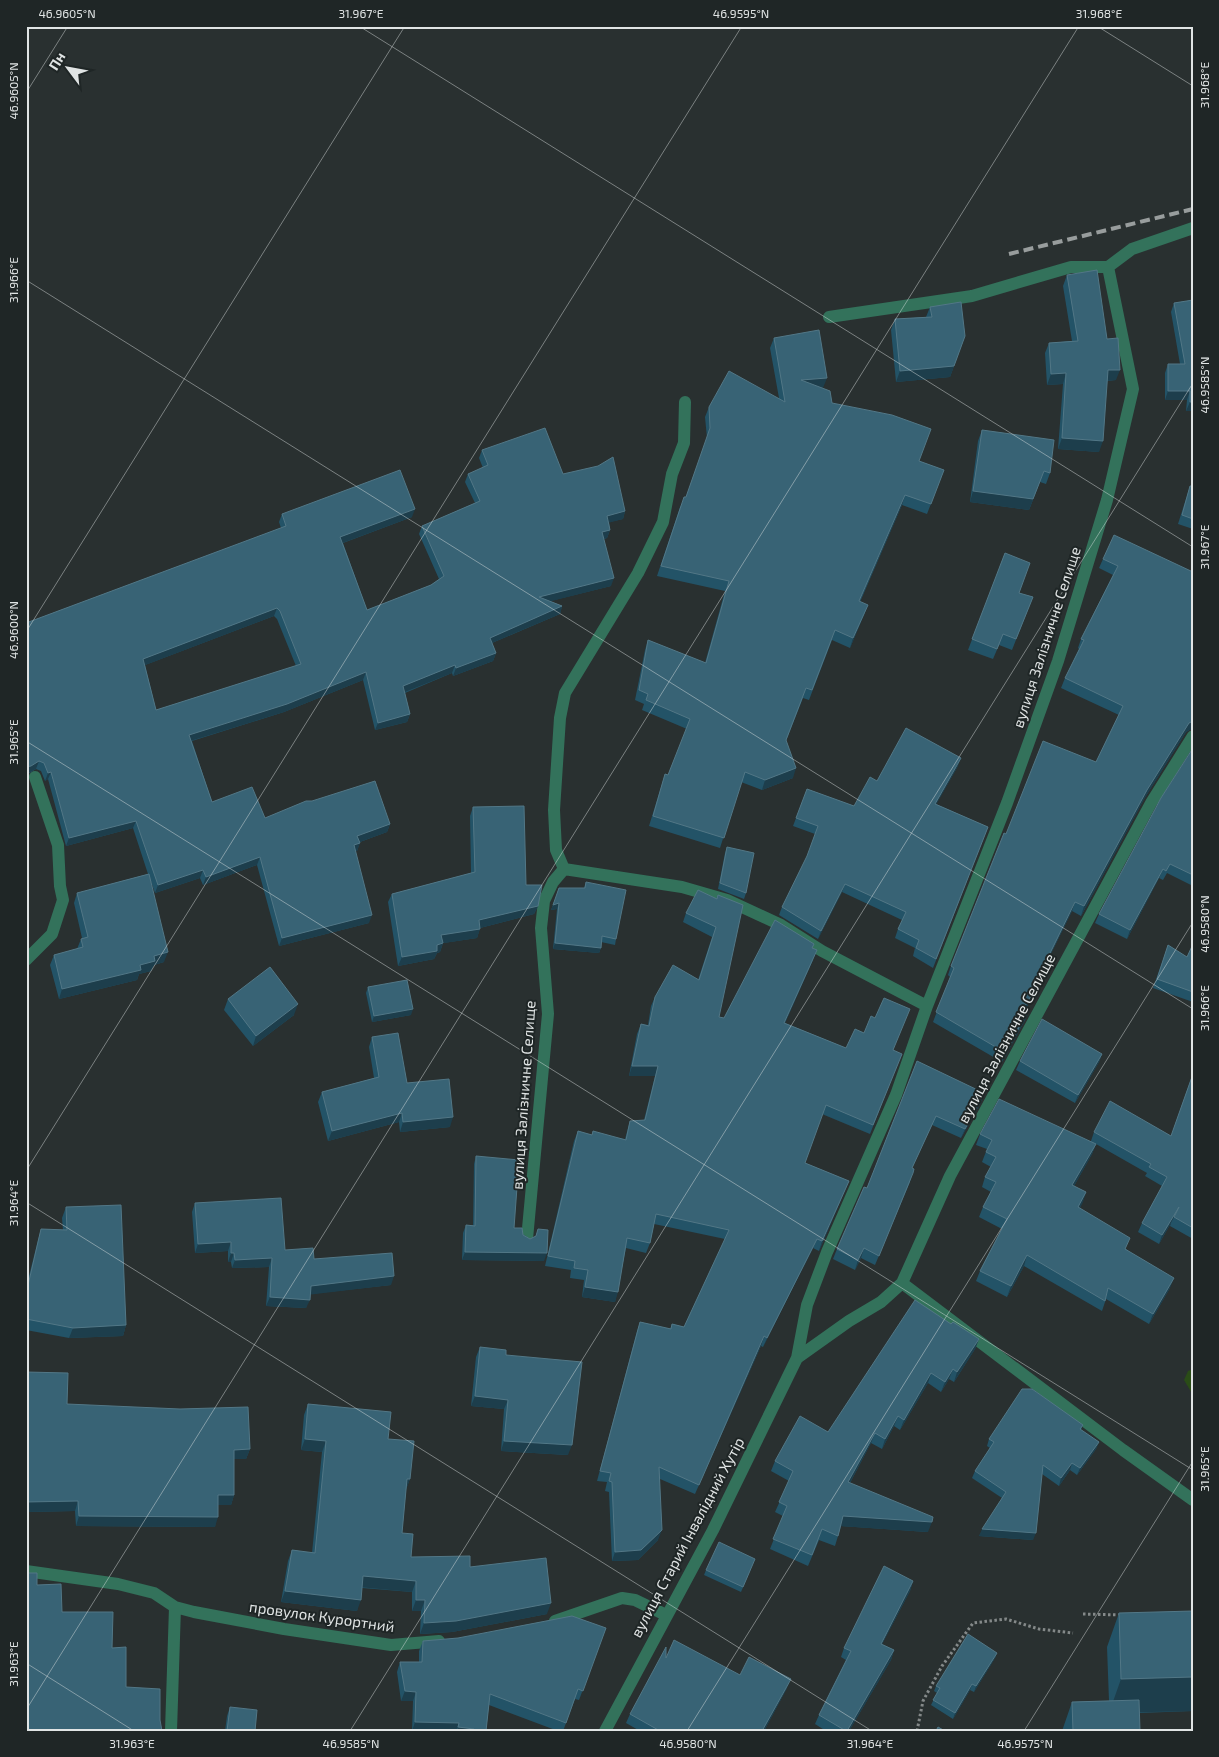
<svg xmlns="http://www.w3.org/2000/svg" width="1219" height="1757" font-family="'Exo 2',sans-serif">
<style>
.green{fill:#2a4c17}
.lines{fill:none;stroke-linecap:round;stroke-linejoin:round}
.path{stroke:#848989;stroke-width:3;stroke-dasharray:2.5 2.5;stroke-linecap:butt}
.minor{stroke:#33725b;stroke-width:12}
.rail{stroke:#989d9d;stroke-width:4;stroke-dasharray:10 5;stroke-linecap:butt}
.wall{fill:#235367;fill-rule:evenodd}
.shaded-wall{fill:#1d3e4c}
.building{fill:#386375;stroke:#527786;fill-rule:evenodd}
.ticks{fill:none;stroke:#e0e4e4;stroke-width:1;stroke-opacity:0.45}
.labels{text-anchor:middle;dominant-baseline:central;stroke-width:4;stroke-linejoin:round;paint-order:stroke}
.street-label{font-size:15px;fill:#e0e4e4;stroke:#1f2626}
.neatline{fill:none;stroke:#e0e4e4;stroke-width:2}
.ticks-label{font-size:12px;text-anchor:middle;fill:#e0e4e4}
</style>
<rect width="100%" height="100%" fill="#293030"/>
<path class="green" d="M1193 1369V1395L1184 1380 1188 1371Z"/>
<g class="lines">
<path class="path" d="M1083 1614 1122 1615
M917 1731 923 1701 942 1666 973 1623 1006 1619 1039 1629 1073 1633"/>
<path class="minor" d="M829 317 972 296 1071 267H1108L1132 249 1193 228
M564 869 682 887 727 900 781 925 822 951 927 1006
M26 960 52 934 63 900 60 886 58 845 35 777
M527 1239 548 1014 541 928 544 901 553 882 564 869 556 850 554 810 560 718 565 693 638 573 663 522 672 474 684 443 685 402
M902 1283 1123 1450 1193 1500
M797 1358 849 1321 881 1302 902 1283 950 1176 1151 803 1193 736
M26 1571 118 1584 154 1593 175 1607 194 1612 284 1629 391 1645 439 1641
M555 1621 622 1598 635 1600 666 1615
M171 1731 175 1607
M605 1731 713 1530 797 1358 807 1305 827 1252 896 1095 927 1006 1007 803 1058 661 1107 500 1133 389 1108 267"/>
<path class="rail" d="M1009 254 1193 209"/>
</g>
<path class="wall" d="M1067 275 1107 339 1116 380 1107 381 1099 452 1058 449 1063 384 1047 385 1045 353 1049 343 1072 341 1063 286Z
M1193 300V411H1186L1187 400H1165V373L1168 364H1180L1171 312 1174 303Z
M930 307 965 336 950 377 896 382 891 330 895 319 926 317Z
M774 338 823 388H822L832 403 919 461 944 470 927 514 902 505 860 602 868 605 850 648 832 640 809 700 803 698 786 741 793 778 762 790 741 782 720 848 649 826 665 774 668 775 687 729 642 710 644 704 635 700 645 650 648 640 705 663 725 591 657 576 680 507 686 497 707 438 705 417 709 407 779 398 770 348Z
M982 430 1050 473 1046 484 1040 482 1029 510 970 502 978 441Z
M482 450 563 474 625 511 623 519 609 522 610 530 607 538 604 539 611 586 550 601 562 606 560 614 492 643 496 653 493 661 453 676 452 673 405 693 410 714 407 722 375 730 363 680 284 712 192 741 212 802 265 818 390 824 387 832 360 842 357 851H355L369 923 279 946 257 865 203 885 200 878 155 893 150 879 164 962 154 965 151 971 139 974 137 980 59 999 50 965 54 955 77 949 81 939 82 938 74 903 77 893 148 874 133 828 66 846 48 779 45 781 41 771 36 769 28 774 26 623 281 528 279 522 282 514 412 517 343 543 367 610 431 585 439 579 419 534 422 526 475 503 465 482 468 474 483 468 479 458ZM274 616 277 619 296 666 156 710 145 665Z
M1190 486H1193V529L1178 524Z
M1005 553 1019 593 1033 597 1012 650 999 645 993 659 968 650Z
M1103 559 1193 572V728L1186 732 1144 799 1081 916 1072 911 1033 990 1030 1000 1026 1009 1028 1010 1025 1020 1002 1062 933 1022 950 977 948 975 951 966 1006 834 1096 762 1119 715 1061 688 1065 678 1079 649 1078 648 1081 639 1113 575 1099 568Z
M1193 748V886L1167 873 1163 880 1159 878 1127 939 1095 923 1099 914Z
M958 766 936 804 988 827 933 968 913 956 915 948 895 938 898 929 902 920 842 892 818 939 779 915 782 907 807 857 815 834 793 826 807 789 854 806 877 781Z
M473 807 526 885 538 906 534 914 480 928 477 938 443 943 440 952 437 953 434 959 398 966 388 902 392 894 471 873 470 816Z
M727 847 746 893 744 899 718 889 725 853Z
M586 882 616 939 615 945 601 942V948L599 953 553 949 557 909 551 910 559 888H584Z
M718 895 719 1017 724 1018 813 948V960L785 1023 846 1048 894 1050 898 1063 870 1134 822 1114 805 1163 849 1181 819 1251 813 1248 763 1347 761 1346 695 1494 660 1479 658 1540 638 1560 612 1561 609 1492 605 1491 607 1482 597 1481 637 1331 640 1322 670 1329 672 1324 684 1327 725 1239 654 1224 650 1243 646 1253 626 1248 615 1302 582 1297 584 1280 570 1278 571 1270 545 1266 574 1141 578 1131 591 1135 625 1139 630 1121 644 1120 655 1076H629L637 1034 641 1024 648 1025 651 1006 655 997 698 980 712 937 683 922 686 913 716 899Z
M1193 944V1002L1153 988 1168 945 1187 957Z
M368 987 411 1015 372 1022 366 993Z
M228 999 294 1015 253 1046 224 1010Z
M372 1037 407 1083 450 1127 400 1132 399 1122 328 1141 318 1102 322 1092 374 1078 369 1047Z
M1102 1054 1099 1062 1075 1103 1016 1070 1020 1061Z
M917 1061 981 1102 961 1138 932 1125 912 1168 910 1182 875 1265 861 1258 855 1270 833 1259 837 1249 867 1188Z
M1193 1073V1239L1170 1226 1171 1223 1159 1244 1138 1232 1142 1223 1162 1186 1145 1176 1147 1173 1096 1144 1092 1154 1074 1186 1086 1192 1080 1208 1170 1288 1149 1324 1106 1299 1102 1311 1024 1266 1007 1297 976 1281 980 1271 1002 1229 979 1217 983 1207 991 1192 982 1187 985 1177 991 1167 982 1162 987 1149 976 1145 980 1134 1091 1141 1094 1132 1171 1136Z
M476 1156 514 1228 530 1239 536 1236 538 1229 544 1261 462 1260 463 1233 466 1225H473L474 1164Z
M195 1203 285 1250 391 1285 310 1294 306 1308 266 1306 269 1267 232 1268 231 1262H228V1251L195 1253 192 1212Z
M66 1207 126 1325 123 1336 69 1338 26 1330V1288L38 1240 41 1229 63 1230 62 1218Z
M951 1324 979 1339 975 1349 954 1382 949 1379 941 1392 928 1383 900 1430 894 1426 882 1449 871 1443 850 1483 928 1532 841 1526 835 1546 819 1540 808 1566 770 1549 783 1516 775 1512 789 1481 771 1471 775 1461 828 1432Z
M480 1347 506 1355 568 1455 501 1451 504 1409 471 1406 476 1357Z
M26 1372 67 1404 250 1449 246 1459H234V1495L231 1505H218L215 1527 76 1526 75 1511 26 1512Z
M308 1404 388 1439 410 1479 406 1489 402 1533 411 1557 470 1567 547 1614 452 1632 420 1634 421 1611H412V1592L362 1588 357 1611 281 1602 288 1561 292 1550 312 1553 322 1452 301 1450 304 1415Z
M1083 1425 1081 1430 1099 1442 1096 1449 1077 1475 1070 1470 1059 1486 1042 1474 1033 1540 979 1536 1002 1498 972 1478 975 1471 990 1448 987 1446 989 1439Z
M755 1559 741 1592 704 1575 706 1570Z
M913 1581 910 1591 882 1644 894 1650 891 1660 849 1731H826L815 1724 819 1715 846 1660 841 1657 844 1648Z
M1119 1613 1193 1711 1139 1713 1140 1731H1062L1072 1702 1109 1701 1107 1647Z
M606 1628 579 1700 575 1699 563 1731H558L489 1705 486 1731H412L413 1701H401L397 1672 400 1662H419V1651L423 1641Z
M997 1653 995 1658 974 1692 970 1690 953 1719 931 1705 937 1693 934 1691 936 1686Z
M666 1658 740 1675 787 1688 764 1731H640L626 1723 630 1714Z
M230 1707 255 1731H225L227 1716Z"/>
<path class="shaded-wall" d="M954 366 950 377 896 382 900 371Z
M1108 370H1120L1116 380 1104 381Z
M1066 373 1063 384 1047 385 1051 374Z
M827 378 823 388 797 390 801 380Z
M1168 391H1190L1187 400H1165Z
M1190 402H1193V411H1186Z
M1062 438 1103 441 1099 452 1058 449Z
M1044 471 1029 510 970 502 973 491Z
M905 495 902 505 855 611 859 601Z
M415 509 412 517 337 545 340 537Z
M625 511 623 519 604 524 607 516Z
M610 530 607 538 599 540 602 532Z
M614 578 611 586 536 605 539 597Z
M868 605 864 615 850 648 853 638Z
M562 606 560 614 487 645 490 638Z
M277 608 274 616 140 667 143 659Z
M496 653 493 661 453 676 456 668Z
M455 665 452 673 400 694 403 686Z
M366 672 363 680 284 712 187 742 189 735Z
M410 714 407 722 375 730 378 723Z
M1193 721V728L1186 732 1144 799 1081 916 1084 906 1147 790 1189 723Z
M961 758 958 766 932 812 935 804Z
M39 761 36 769 26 774V767Z
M796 768 793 778 762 790 765 780Z
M51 772 48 779 45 781 48 773Z
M136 821 133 828 66 846 69 838Z
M390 824 387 832 354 844 357 836Z
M360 843 357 851 351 853 354 845Z
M260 857 257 865 203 885 206 877Z
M1163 869 1159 878 1127 939 1130 930Z
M203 870 200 878 155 893 158 885Z
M845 884 842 892 818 939 821 931Z
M1075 902 1072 911 1028 999 1032 990Z
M559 903 557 909 551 910 553 905Z
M538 906 534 914 476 929 479 920Z
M372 915 369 923 279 946 282 938Z
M480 929 477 938 438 944 441 935Z
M443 943 440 952 437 953 434 959 398 966 402 957 437 945Z
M555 943 601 948 599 953 553 949Z
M817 950 813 960 781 1032 784 1023Z
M168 952 164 962 154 965 151 971 139 974 137 980 59 999 62 989 140 965 154 956Z
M1034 991 1030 1000 1021 1017 1024 1008Z
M298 1004 294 1015 253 1046 256 1036Z
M413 1009 411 1015 372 1022 374 1016Z
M1028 1010 1025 1020 1002 1062 1006 1053Z
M1102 1054 1099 1062 1075 1103 1078 1095Z
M632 1066H658L655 1076H629Z
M984 1093 981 1102 961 1138 965 1129Z
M402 1113 399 1122 328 1141 332 1131Z
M453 1117 450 1127 400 1132 403 1122Z
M1096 1144 1092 1154 1069 1195 1072 1185Z
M849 1181 845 1190 819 1251 822 1241Z
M1086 1192 1083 1202 1075 1218 1078 1207Z
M1179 1207 1171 1223 1159 1244 1162 1235Z
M817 1239 813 1248 763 1347 767 1338Z
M231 1242 228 1251 195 1253 198 1244Z
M864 1248 861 1258 855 1270 858 1260Z
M465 1252 547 1253 544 1261 462 1260Z
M231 1253H234L231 1262H228Z
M1027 1255 1024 1266 1007 1297 1011 1286Z
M272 1258 269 1267 232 1268 235 1260Z
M394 1276 391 1285 307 1295 311 1286Z
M1174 1278 1170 1288 1149 1324 1153 1314Z
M585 1287 618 1292 615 1302 582 1297Z
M270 1297 310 1300 306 1308 266 1306Z
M126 1325 123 1336 69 1338 73 1328Z
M764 1336 761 1346 695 1494 699 1485Z
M979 1339 975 1349 954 1382 957 1372Z
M953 1369 949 1379 941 1392 945 1382Z
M931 1373 928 1383 900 1430 904 1420Z
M475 1396 508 1400 504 1409 471 1406Z
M898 1416 894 1426 882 1449 885 1439Z
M875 1433 871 1443 845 1492 848 1482Z
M305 1439 326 1441 322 1452 301 1450Z
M504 1441 572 1445 568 1455 501 1451Z
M1099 1442 1096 1449 1077 1475 1080 1468Z
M250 1449 246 1459H230L234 1450Z
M1072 1463 1070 1470 1059 1486 1061 1478Z
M407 1479H410L406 1490Z
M218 1495H234L231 1505H214Z
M78 1501 75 1511 26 1512V1502Z
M79 1516 218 1517 215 1527 76 1526Z
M843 1516 932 1522 928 1532 839 1526Z
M982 1529 1036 1533 1033 1540 979 1536Z
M662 1530 658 1540 638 1560 612 1561 615 1552Z
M363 1576 416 1581 412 1592 359 1587Z
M913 1581 910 1591 877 1654 881 1644Z
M285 1591 361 1600 357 1611 281 1602Z
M416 1600H425L421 1611H412Z
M551 1603 547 1614 452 1632 420 1634 424 1623Z
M894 1650 891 1660 849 1731H847Z
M997 1653 995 1658 974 1692 976 1686Z
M1193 1677V1711L1109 1713 1121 1679Z
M791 1679 787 1688 764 1731H762Z
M972 1684 970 1690 953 1719 955 1713Z
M405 1691 416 1692 413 1701H401Z
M415 1722 459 1723 456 1731H412Z
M458 1727 474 1729V1731H457Z"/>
<path class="building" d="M1097 270 1107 339 1118 338 1120 370H1108L1103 441 1062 438 1066 373 1051 374 1049 343 1078 341 1067 275Z
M1193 300V402H1190V391H1168V364H1185L1174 303Z
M961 302 965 336 954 366 900 371 895 319 932 317 930 307Z
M819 330 827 378 801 380 830 391 832 403 892 415 931 429 919 461 944 470 931 504 905 495 859 601 868 605 853 638 835 630 812 690 806 688 786 740 796 768 765 780 745 772 724 838 653 816 665 774 668 775 690 719 646 700 648 694 639 690 648 640 706 663 729 581 661 566 684 497H686L710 428 709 407 729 371 785 402 774 338Z
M545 428 563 474 598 466 613 457 625 511 607 516 610 530 602 532 614 578 539 597 562 606 490 638 496 653 456 668 455 665 403 686 410 714 378 723 366 672 287 704 189 735 212 802 252 787 265 818 306 801H312L375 781 390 824 357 836 360 843 354 845 372 915 282 938 260 857 206 877 203 870 158 885 136 821 69 838 51 772 48 773 44 763 39 761 31 766 26 767V623L286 526 282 514 400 470 415 509 340 537 367 610 431 585 444 576 422 526 480 501 468 474 488 465 482 450ZM277 608 280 611 301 664 156 710 143 659Z
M982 430 1054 440 1050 473 1044 471 1033 499 973 491Z
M1190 486H1193V519L1182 515Z
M1114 535 1193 572V721L1189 723 1147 790 1084 906 1075 902 1032 990 1034 991 1024 1008 1028 1010 1006 1053 936 1012 954 968 951 966 1004 833 1006 834 1043 741 1096 762 1123 706 1065 678 1084 640 1081 639 1118 566 1103 559Z
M1005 553 1030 563 1019 593 1033 597 1016 639 1003 634 997 649 972 639Z
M906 728 961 758 935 804 988 827 936 959 916 948 919 940 898 929 906 912 845 884 821 931 782 907 807 856 818 826 796 818 807 789 854 806 870 777 877 781Z
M1193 748V875L1170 864 1166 871 1163 869 1130 930 1099 914 1161 798Z
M524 806 526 885H542L538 906 479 920 480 929 441 935 443 943 437 945V951L402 957 392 894 475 872 473 807Z
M727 847 754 853 746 893 720 883Z
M149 874 168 952 154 956 155 961 140 965 141 970 62 989 54 955 83 947 81 939 88 937 77 893Z
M586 882 626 890 616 939 602 936 601 948 555 943 559 903 553 905 559 888H585Z
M698 890 717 899 718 895 743 905 719 1017 724 1018 775 920 814 944 812 948 817 950 784 1023 846 1048 855 1029 864 1033 871 1016 875 1018 884 998 910 1009 893 1050 902 1054 873 1125 826 1105 805 1163 849 1181 822 1241 817 1239 767 1338 764 1336 699 1485 659 1467 662 1530 641 1550 615 1552 612 1482 609 1481 611 1473 600 1471 640 1322 671 1329 672 1324 684 1327 729 1230 656 1214 650 1243 627 1238 618 1292 585 1287 588 1270 574 1268 575 1261 548 1256 578 1131 592 1135 593 1131 626 1140 630 1121 645 1120 658 1066H632L641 1024 649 1026 655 997 673 965 699 980 716 927 686 913Z
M1193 944V992L1157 979 1168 945 1187 957Z
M270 967 298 1004 256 1036 228 999Z
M407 980 413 1009 374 1016 368 987Z
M1042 1019 1102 1054 1078 1095 1020 1061Z
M398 1033 407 1083 449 1079 453 1117 403 1122 402 1113 332 1131 322 1092 379 1077 372 1037Z
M917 1061 984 1093 965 1129 936 1116 912 1168 914 1169 913 1173 879 1256 864 1248 858 1260 837 1249 864 1187 867 1188Z
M1193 1074V1183L1192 1184 1193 1185V1228L1174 1217 1179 1207 1162 1235 1142 1223 1167 1177 1149 1167 1151 1164 1094 1132 1110 1101 1171 1136Z
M999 1099 1096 1144 1072 1185 1086 1192 1078 1207 1130 1238 1125 1249 1174 1278 1153 1314 1108 1288 1105 1301 1027 1255 1011 1286 980 1271 1007 1219 983 1207 996 1182 985 1177 996 1157 986 1152 992 1140 980 1134Z
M476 1156 519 1160 514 1228H522L523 1235 530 1239 536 1236 538 1229 548 1230 547 1253 465 1252 466 1225 475 1226Z
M281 1198 285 1250 313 1248 314 1259 392 1253 394 1276 311 1286 310 1300 270 1297 272 1258 235 1260 234 1253H231V1242L198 1244 195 1203Z
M121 1205 126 1325 73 1328 26 1319V1294L41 1229 67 1230 66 1207Z
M915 1300 951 1324 953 1322 979 1339 957 1372 953 1369 945 1382 931 1373 904 1420 898 1416 885 1439 875 1433 848 1482 933 1517 932 1522 843 1516 838 1536 822 1529 812 1555 773 1539 787 1506 779 1502 793 1471 775 1461 800 1416 828 1432Z
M480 1347 506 1350V1355L582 1362 572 1445 504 1441 508 1400 475 1396Z
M26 1372 68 1373 67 1404 180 1409 248 1407 250 1449 234 1450V1495H218V1517L79 1516 78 1501 26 1502Z
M1022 1389H1032L1042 1396 1083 1425 1080 1429 1099 1442 1080 1468 1072 1463 1061 1478 1043 1465 1036 1533 982 1529 1006 1492 975 1471 994 1442 989 1439Z
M308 1404 391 1412 388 1439 414 1441 410 1479H407L402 1533 413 1534 411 1557 470 1556V1567L546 1558 551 1603 456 1621 424 1623 425 1600H416V1581L363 1576 361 1600 285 1591 292 1550 315 1553 326 1441 305 1439Z
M719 1542 755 1559 743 1587 706 1570Z
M884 1566 913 1581 881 1644 894 1650 847 1731H846L819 1715 851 1651 844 1648Z
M26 1573H37V1585L61 1584 62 1612H113L112 1648 126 1647V1687L160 1689V1720L162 1731H26Z
M1193 1611V1677L1121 1679 1119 1613Z
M572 1616 606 1628 583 1691 578 1689 566 1723 490 1694 486 1731H473L474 1729 458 1727 459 1723 415 1722 416 1692 405 1691 400 1662H422L423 1641 458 1638Z
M968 1634 997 1653 976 1686 972 1684 955 1713 933 1700 940 1688 936 1686Z
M674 1640 740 1675 749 1657 791 1679 762 1731H660L630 1714 666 1647V1658Z
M1139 1700 1140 1731H1073L1072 1702Z
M230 1707 257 1710 255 1731H227Z
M938 1727 945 1731H936Z"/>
<path class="ticks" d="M359 26 1193 547M1097 26 1193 86M26 93 68 26M26 280 1193 1009M26 632 405 26M26 741 1193 1470M26 1171 742 26M26 1202 872 1731M26 1663 134 1731M26 1710 1079 26M350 1731 1193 383M687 1731 1193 922M1024 1731 1193 1461"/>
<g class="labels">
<g class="street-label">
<text transform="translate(1046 637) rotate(-72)">вулиця Залізничне Селище</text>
<text transform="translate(1006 1038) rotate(-62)">вулиця Залізничне Селище</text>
<text transform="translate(523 1095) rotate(-86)">вулиця Залізничне Селище</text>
<text transform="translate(687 1537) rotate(-62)">вулиця Старий Інвалідний Хутір</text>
<text transform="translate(322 1616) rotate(8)">провулок Курортний</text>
</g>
</g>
<rect width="1219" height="1757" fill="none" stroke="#1f2626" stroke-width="55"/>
<g transform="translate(68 68) rotate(302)" stroke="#1f2626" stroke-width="4" paint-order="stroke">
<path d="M0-4L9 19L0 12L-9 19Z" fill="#e0e4e4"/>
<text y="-8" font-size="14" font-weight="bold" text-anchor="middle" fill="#e0e4e4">Пн</text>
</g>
<rect x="28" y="28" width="1164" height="1702" class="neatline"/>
<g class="ticks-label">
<text x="67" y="18">46.9605°N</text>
<text x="361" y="18">31.967°E</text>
<text x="741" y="18">46.9595°N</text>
<text x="1099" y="18">31.968°E</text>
<text transform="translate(1205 85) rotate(-90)" y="4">31.968°E</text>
<text transform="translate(14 91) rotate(-90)" y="4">46.9605°N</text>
<text transform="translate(14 280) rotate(-90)" y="4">31.966°E</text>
<text transform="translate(1205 385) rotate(-90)" y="4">46.9585°N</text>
<text transform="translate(1205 547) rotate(-90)" y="4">31.967°E</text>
<text transform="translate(14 630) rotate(-90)" y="4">46.9600°N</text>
<text transform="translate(14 742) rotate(-90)" y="4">31.965°E</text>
<text transform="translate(1205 924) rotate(-90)" y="4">46.9580°N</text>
<text transform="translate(1205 1008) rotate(-90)" y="4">31.966°E</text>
<text transform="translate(14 1203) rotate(-90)" y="4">31.964°E</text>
<text transform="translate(1205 1469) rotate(-90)" y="4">31.965°E</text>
<text transform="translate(14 1664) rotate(-90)" y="4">31.963°E</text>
<text x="132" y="1748">31.963°E</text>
<text x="351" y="1748">46.9585°N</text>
<text x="688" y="1748">46.9580°N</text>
<text x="870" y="1748">31.964°E</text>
<text x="1025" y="1748">46.9575°N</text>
</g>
</svg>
